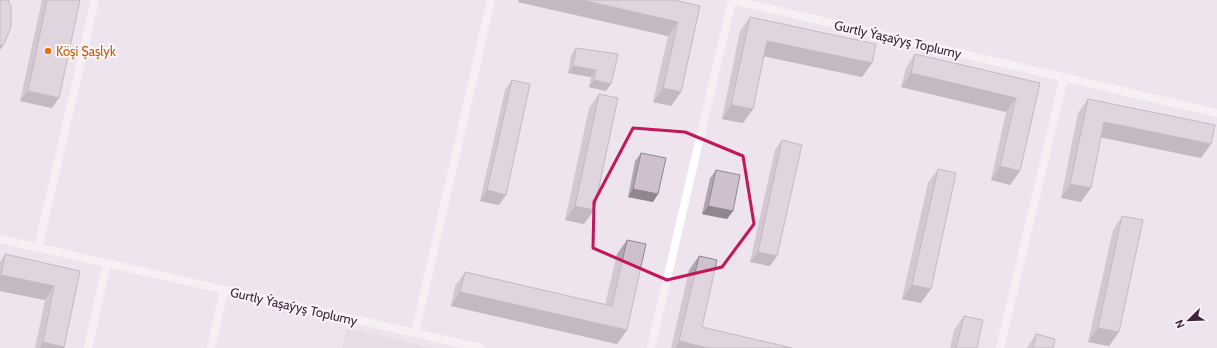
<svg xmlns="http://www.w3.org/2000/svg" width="1217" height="348" font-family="Cabin,sans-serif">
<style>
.built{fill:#e2d5e1}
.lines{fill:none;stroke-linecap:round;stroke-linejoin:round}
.street{stroke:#fff;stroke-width:8}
.wall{fill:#b2a5b1}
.shaded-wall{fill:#918690}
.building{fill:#cfc0ce;stroke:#918690}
.marked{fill:none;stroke:#c2185b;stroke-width:3;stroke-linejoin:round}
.food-dot{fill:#e8710a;stroke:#faf5fa;stroke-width:1.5}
.labels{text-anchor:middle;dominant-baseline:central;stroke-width:4;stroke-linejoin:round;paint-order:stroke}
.street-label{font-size:13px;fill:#412339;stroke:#faf5fa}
.food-label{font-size:13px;fill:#c56008;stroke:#faf5fa;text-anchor:start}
</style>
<rect width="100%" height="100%" fill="#eee4ed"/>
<path class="built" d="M347 328 434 348H342Z"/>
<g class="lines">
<path class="street" d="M732 0 1217 113
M0 239 481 348
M38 248 95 0
M415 333 491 0
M88 348 107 263
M211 348 224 290
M651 348 732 0
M1000 348 1064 77"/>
</g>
<path class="wall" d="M42 0H80L52 108 20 101Z
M519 0H674L700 6 681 92 671 106 653 102 668 36 518 2Z
M750 17 872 63 862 77 764 56 753 109 743 123 722 119 740 31Z
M576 48 618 54 606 91 589 87 591 77 568 73 571 55Z
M915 54 1040 83 1020 171 1010 185 991 180 1006 112 901 87 906 68Z
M512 80 499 205 480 201 505 90Z
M599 94 594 210 584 224 565 220 589 108Z
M1088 99 1201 158 1101 137 1081 202 1061 198 1078 113Z
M782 140 770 266 750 262 775 150Z
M641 153 658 194 653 202 628 197 635 161Z
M938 169 921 303 902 299 928 183Z
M716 170 733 211 727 219 702 214 710 178Z
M1122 216 1109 346 1088 342 1113 230Z
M627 240V330L617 344 451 306 455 286 465 272 605 305 617 254Z
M5 254 80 271 64 348H35L45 300 0 291V262Z
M699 256 702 327 792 348H671L689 270Z
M964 316 977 348H950L954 330Z
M1036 334 1053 348H1027Z"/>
<path class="shaded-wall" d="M519 0H582L678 22 668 36 518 2Z
M767 41 872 63 862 77 757 55Z
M4 44 0 50V46Z
M573 66 596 70 591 77 568 73Z
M911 73 1016 98 1006 112 901 87Z
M594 80 611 84 606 91 589 87Z
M663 88 681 92 671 106 653 102Z
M28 91 59 98 52 108 20 101Z
M731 105 753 109 743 123 722 119Z
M1104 122 1211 144 1201 158 1094 136Z
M1000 166 1020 171 1010 185 991 180Z
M1070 184 1091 188 1081 202 1061 198Z
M633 189 658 194 653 202 628 197Z
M487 190 506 195 499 205 480 201Z
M575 206 594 210 584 224 565 220Z
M708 206 733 211 727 219 702 214Z
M758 252 777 256 770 266 750 262Z
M1 275 54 286 45 300 0 291V276Z
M912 285 931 289 921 303 902 299Z
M460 292 627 330 617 344 451 306Z
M1098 328 1119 332 1109 346 1088 342Z
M679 341 708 348H675Z
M43 342 64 347V348H39Z"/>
<path class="building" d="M0 0H8L11 6V27L4 44 0 46Z
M47 0H80L59 98 28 91Z
M582 0H674L700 6 681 92 663 88 678 22Z
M750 17 876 44 872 63 767 41 753 109 731 105Z
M576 48 618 54 611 84 594 80 596 70 573 66Z
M915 54 1040 83 1020 171 1000 166 1016 98 911 73Z
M512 80 530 84 506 195 487 190Z
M599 94 618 98 594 210 575 206Z
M1088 99 1215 125 1211 144 1104 122 1091 188 1070 184Z
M782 140 802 145 777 256 758 252Z
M641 153 666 158 658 194 633 189Z
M938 169 956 173 931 289 912 285Z
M716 170 740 175 733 211 708 206Z
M1122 216 1143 220 1119 332 1098 328Z
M627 240 646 244 627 330 460 292 465 272 612 306Z
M5 254 80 271 64 347 43 342 54 286 1 275Z
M699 256 717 260 702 327 792 348H708L679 341Z
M964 316 983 320 977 348H956Z
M1036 334 1055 339 1053 348H1033Z"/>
<path d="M0 0H1217V348H0ZM633 128 685 132 743 156 754 224 722 267 667 280 593 248 594 202Z" fill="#eee4ed" fill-opacity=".55" fill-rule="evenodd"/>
<path class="marked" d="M633 128 685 132 743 156 754 224 722 267 667 280 593 248 594 202Z"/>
<circle class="food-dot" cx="48" cy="51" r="4"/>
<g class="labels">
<g class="street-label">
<text transform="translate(898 39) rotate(13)">Gurtly Ýaşaýyş Toplumy</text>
<text transform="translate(294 306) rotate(13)">Gurtly Ýaşaýyş Toplumy</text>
</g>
<g class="food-label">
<text x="56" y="51">Köşi Şaşlyk</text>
</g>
</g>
<g transform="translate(1189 320) rotate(247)" stroke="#faf5fa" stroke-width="3" paint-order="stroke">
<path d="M0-3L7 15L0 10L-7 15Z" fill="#412339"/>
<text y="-6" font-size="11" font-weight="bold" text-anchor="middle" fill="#412339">N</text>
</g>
</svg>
